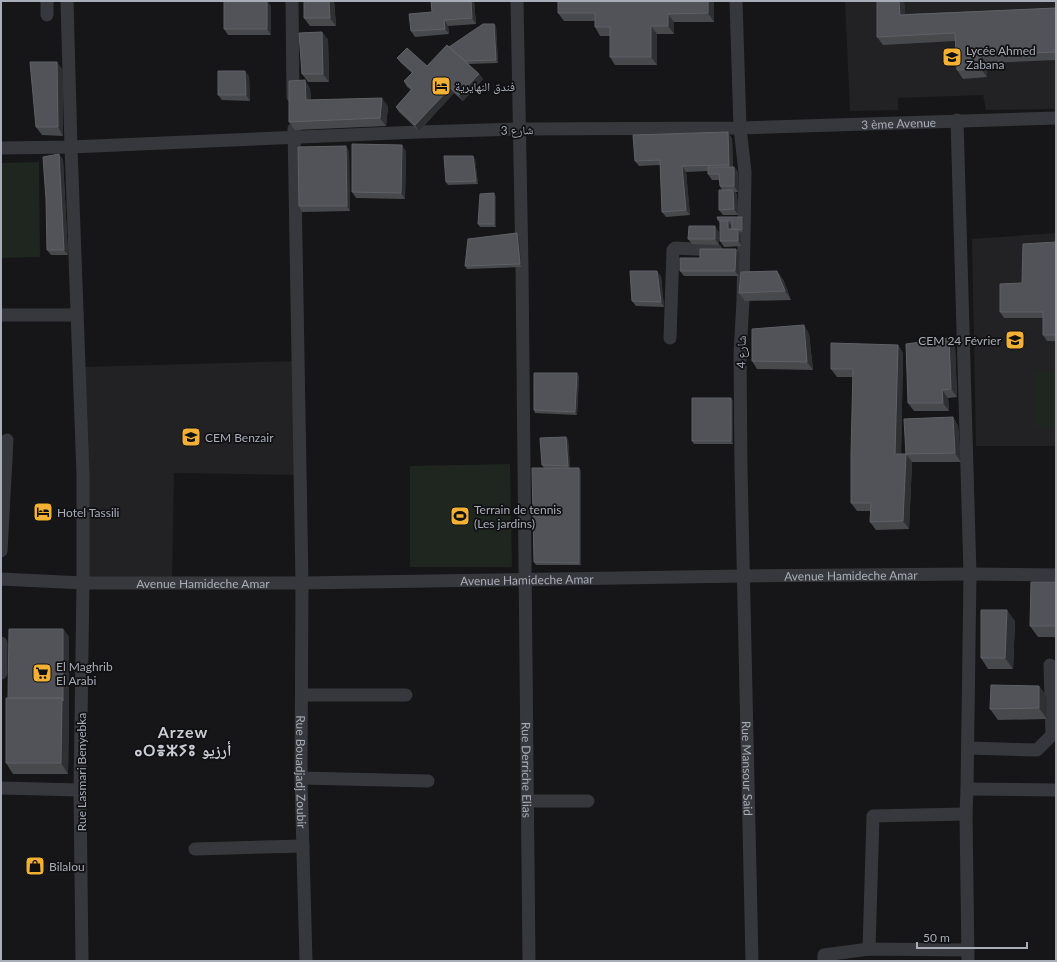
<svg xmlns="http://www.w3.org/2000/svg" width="1057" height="962" font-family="Lato,'Noto Naskh Arabic','Noto Sans Tifinagh',sans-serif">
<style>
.built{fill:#222225}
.green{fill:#1e261f}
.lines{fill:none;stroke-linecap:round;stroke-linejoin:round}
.street{stroke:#37383d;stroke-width:13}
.wall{fill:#47494d}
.shaded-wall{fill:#2f3033}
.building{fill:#525359;stroke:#5f6168}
.labels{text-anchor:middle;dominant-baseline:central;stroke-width:3.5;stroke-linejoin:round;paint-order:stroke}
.poi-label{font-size:12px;fill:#a8adb8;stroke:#111113;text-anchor:start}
.street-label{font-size:12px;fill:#a8adb8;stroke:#111113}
.district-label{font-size:16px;font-weight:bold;letter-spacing:1px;fill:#c9ccd4;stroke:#111113}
</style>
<rect width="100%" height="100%" fill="#161618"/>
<path class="built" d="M845 1H1056V109L986 110 983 95 898 98V110L850 111Z
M1056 233V446H976L972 239Z
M298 361 300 475 174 473 172 583H83V367Z"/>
<path class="green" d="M39 162 40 257 1 258V163Z
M1035 372H1056V427H1035Z
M510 464 512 567H410V466Z"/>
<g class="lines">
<g class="street">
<path d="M47 1V15"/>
<path d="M67 1 71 147 83 475V583L80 790 82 961"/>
<path d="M292 1 293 97"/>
<path id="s1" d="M517 1 522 266 529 961"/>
<path id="s2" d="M736 1 740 128 745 172 743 300 740 354 741 468 752 961"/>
<path d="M957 120 970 574 967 789 966 814 968 961"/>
<path id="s3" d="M294 129 302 583 301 778 306 961"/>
<path id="s4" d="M1 148 71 147 419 132 520 129 740 128 1056 118"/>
<path d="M1 315H77"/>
<path d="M670 338 673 250 675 248 716 250"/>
<path d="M1 551 7 440"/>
<path id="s5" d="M1 579 83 583H302L743 576 970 574 1056 575"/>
<path d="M1 643V673"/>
<path d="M302 695H406"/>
<path d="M968 748 1037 750 1052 735 1050 665"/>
<path d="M301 778 428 781"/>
<path d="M1 788 80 790"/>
<path d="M967 789 1056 790"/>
<path d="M527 801H588"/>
<path d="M195 849 303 846"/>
<path d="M869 949 873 816 966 814"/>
<path d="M824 961V955L869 949 968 950"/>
</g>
</g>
<path class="wall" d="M304 1H334L336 26H310L304 18Z
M474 1 476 24 448 26 449 34 415 37 411 31 432 12Z
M714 1V22H674V34H657V65H615L610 57V36H600L595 27V21H564L558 13Z
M904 1 905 14 1056 8V60L986 63 987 77 963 79 957 70 955 41 883 45 877 37Z
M271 6V35H228L224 29Z
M494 24 496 26 498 63 468 64 479 74 483 79 463 101 454 93 419 131 399 112 396 107 411 90 407 87 404 81 412 73 401 63 397 58 427 66 449 47Z
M322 32 328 40 329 82H308L302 74Z
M63 70V136L42 135 36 127Z
M249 76 250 101 222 100 218 95Z
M305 80 310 89 311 100 388 106 386 126 295 130 289 122Z
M732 138 733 167H734L738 172V192H735L737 195 738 215H723L719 210 722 190 720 186V180H712L708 174V171L686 172 690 215 666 217 662 212 660 165 639 166 635 161Z
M349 151 350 211 302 212 299 206Z
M406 151 405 199 356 198 352 192Z
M59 154 63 160 68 255H51L47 250Z
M475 159 478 184 448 185 446 182Z
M496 196V227H480L478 224Z
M742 217 744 219 743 232H740L741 235 742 246 724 247 720 241V223L718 220Z
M719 232V245L692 244 688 239Z
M519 236 522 267 467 269 465 266Z
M1056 242V341H1047L1043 335V318H1004L1000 312 1022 283Z
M740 254 739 276H684L680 271Z
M661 276 664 307 636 306 632 301Z
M783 279 791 300 745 301 739 293Z
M804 325 809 334 813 370 757 369 752 361Z
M949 338 955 346 957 397 948 398 949 411H914L908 403Z
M898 345 903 353 901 454H906L953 417 958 426 961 462H912L909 529 876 530 870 522 871 511H857L851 503 853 377H837L831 369Z
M579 376 577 415 535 413 534 410Z
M731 398 733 401V444H694L692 441Z
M568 439 570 468 581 471V565H536L534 562 544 468 542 465Z
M1056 582V637H1038L1030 626Z
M1015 621 1013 669H988L981 658Z
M63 629 69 637V709L68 774H13L6 763Z
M1039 686 1047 697V719L998 720 990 709Z"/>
<path class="shaded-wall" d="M267 1 271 6V35L267 29Z
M329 1H334L336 26 330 18Z
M471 1H474L476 24 472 18Z
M708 1H714V22L708 13Z
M899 1H904L906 23 900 15Z
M668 14 674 22V34L668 26Z
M444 20 448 26 449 34 445 29Z
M494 24 496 26 498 63 496 60Z
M651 26 657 34V65L651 57Z
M322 32 328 40 329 82 323 74Z
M981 55 986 63 987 77 981 69Z
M57 62 63 70V136L58 127Z
M245 71 249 76 250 101 246 95Z
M479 74 483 79 463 101 459 95Z
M305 80 310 89 312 108 306 100Z
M450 88 454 93 419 131 415 125Z
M382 98 388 106 386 126 380 118Z
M728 132 732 138 733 171 729 165Z
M402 145 406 151 405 199 401 193Z
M346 146 349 151 350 211 347 206Z
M59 154 63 160 68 255 64 250Z
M473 156 475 159 478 184 476 181Z
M682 166 686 172 690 215 686 210Z
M734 167 738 172V192L734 186Z
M733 190 737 195 738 215 734 209Z
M494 193 496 196V227L494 224Z
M742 217 744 219 743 232 742 230Z
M728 221 732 226V235L728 229Z
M715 226 719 232V245L715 239Z
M738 229 741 235 742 246 738 241Z
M517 233 519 236 522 267 520 264Z
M736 249 740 254 739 276 735 271Z
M657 271 661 276 664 307 661 302Z
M777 271 783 279 791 300 785 291Z
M804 325 809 334 813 370 807 362Z
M949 338 955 346 957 397 951 389Z
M898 345 903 353 901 462 895 454Z
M577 373 579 376 577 415 575 412Z
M942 390 948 398 949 411 943 403Z
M731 398 733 401V444L731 441Z
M953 417 958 426 961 462 955 453Z
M566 437 568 439 570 469 568 466Z
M906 454 912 462 909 529 903 521Z
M579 468 581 471V565L579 563Z
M1007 610 1015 621 1013 669 1005 658Z
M63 629 69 637V709L68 774 61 763Z
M1039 686 1047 697V719L1039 708Z"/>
<path class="building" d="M224 1H267V29H224Z
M304 1H329L330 18H304Z
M431 1H471L472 18 444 20 445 29 411 31 409 14 432 12Z
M558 1H708V13L668 14V26H651V57H610V27H595V13H558Z
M877 1H899L900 15 1056 8V52L981 55V69L957 70 955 33 877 37Z
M483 24H494L496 60 465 61 449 47Z
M322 32 323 74H302L299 33Z
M447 45 479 74 459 95 450 88 415 125 396 107 412 89 404 81 413 72 397 58 407 48 427 66Z
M30 62H57L58 127H36Z
M218 71H245L246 95H218Z
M305 80 306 100 382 98 380 118 289 122V81Z
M728 132 729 165 682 166 686 210 662 212 660 160 635 161 633 135Z
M352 144 402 145 401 193 352 192Z
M346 146 347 206H299L298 147Z
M59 154 64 250H47L46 199 43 157Z
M444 156H473L476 181 446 182Z
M708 167H734V186H720L719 174H708Z
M719 190H733L734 209 719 210Z
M494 193V224H478L480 194Z
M717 217H742V230L732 229V220H718Z
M720 221H728V229H738V241H720Z
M689 226H715V239H688Z
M517 233 520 264 465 266 468 239Z
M1056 242V335H1043V312H1000V284L1022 283 1023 244Z
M700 249H736L735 271H680V258H700Z
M630 271H657L661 302 632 301Z
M777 271 785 291 739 293 741 272Z
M804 325 807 362 752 361V329Z
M949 338 951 389 942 390 943 403H908L906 344Z
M831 343 898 345 895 454H906L903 521 870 522 871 503H851V454L853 369H831Z
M534 373H577L575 412 534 410Z
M692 398H731V441H692Z
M953 417 955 453 906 454 904 419Z
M566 437 568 466 542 465 540 438Z
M532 468H579V563L534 562Z
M1031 582H1056V626H1030Z
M981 610H1007L1005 658H981Z
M9 629H63V701L62 698H8Z
M991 685 1039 686V708L990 709Z
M6 698H62L61 763H6Z"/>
<defs>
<symbol id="school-square" viewBox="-11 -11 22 22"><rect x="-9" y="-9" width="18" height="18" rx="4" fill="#f2b134" stroke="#111113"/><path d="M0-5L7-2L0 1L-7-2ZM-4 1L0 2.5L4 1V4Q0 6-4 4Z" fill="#111"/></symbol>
<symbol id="hotel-square" viewBox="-11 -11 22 22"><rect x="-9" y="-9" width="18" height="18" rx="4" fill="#f2b134" stroke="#111113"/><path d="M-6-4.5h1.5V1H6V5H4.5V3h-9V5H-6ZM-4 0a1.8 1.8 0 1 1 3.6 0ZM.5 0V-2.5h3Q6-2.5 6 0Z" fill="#111"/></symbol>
<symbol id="stadium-square" viewBox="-11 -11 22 22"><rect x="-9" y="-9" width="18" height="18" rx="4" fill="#f2b134" stroke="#111113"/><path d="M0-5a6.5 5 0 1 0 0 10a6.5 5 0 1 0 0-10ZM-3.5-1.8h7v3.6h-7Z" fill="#111"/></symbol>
<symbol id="supermarket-square" viewBox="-11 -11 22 22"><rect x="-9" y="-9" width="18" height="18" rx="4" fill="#f2b134" stroke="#111113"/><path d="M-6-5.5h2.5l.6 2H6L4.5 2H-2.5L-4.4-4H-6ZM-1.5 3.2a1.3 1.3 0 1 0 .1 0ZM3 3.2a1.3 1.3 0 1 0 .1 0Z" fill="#111"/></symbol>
<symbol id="shop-square" viewBox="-11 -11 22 22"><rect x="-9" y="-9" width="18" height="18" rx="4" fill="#f2b134" stroke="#111113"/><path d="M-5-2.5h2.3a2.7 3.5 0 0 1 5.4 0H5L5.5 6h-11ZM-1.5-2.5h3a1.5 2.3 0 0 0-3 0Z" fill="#111"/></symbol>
</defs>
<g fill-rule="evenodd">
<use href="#school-square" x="941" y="46" width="22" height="22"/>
<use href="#hotel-square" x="430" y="75" width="22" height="22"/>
<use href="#school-square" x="1004" y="329" width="22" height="22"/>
<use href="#school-square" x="180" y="426" width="22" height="22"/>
<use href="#hotel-square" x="32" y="501" width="22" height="22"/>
<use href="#stadium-square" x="449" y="505" width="22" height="22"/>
<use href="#supermarket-square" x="31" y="662" width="22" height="22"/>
<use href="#shop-square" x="24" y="855" width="22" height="22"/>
</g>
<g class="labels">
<g class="poi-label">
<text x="966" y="50">Lycée Ahmed<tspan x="966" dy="14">Zabana</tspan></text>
<text x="455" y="86">فندق النهايرية</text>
<text x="1001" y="340" text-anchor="end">CEM 24 Février</text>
<text x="205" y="437">CEM Benzair</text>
<text x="474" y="509">Terrain de tennis<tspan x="474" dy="14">(Les jardins)</tspan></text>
<text x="57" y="512">Hotel Tassili</text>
<text x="56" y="666">El Maghrib<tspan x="56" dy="14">El Arabi</tspan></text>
<text x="49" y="866">Bilalou</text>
</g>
<g class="street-label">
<text stroke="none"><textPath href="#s4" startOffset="898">3 ème Avenue</textPath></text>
<text transform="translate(517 130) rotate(-1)">شارع 3</text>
<text transform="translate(741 352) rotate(-89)">شارع 4</text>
<text stroke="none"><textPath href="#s5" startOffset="850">Avenue Hamideche Amar</textPath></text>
<text stroke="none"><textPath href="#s5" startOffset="526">Avenue Hamideche Amar</textPath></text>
<text stroke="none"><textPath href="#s5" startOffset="202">Avenue Hamideche Amar</textPath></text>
<text stroke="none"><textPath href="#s2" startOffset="768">Rue Mansour Said</textPath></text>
<text stroke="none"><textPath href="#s1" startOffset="769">Rue Derriche Elias</textPath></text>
<text transform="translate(81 772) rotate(-90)">Rue Lasmari Benyebka</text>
<text stroke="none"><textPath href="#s3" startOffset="643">Rue Bouadjadj Zoubir</textPath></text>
</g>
<g class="district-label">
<text x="183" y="731">Arzew<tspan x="183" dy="18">ⴰⵔⴻⵣⵢⵓ أرزيو</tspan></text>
</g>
</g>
<rect width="1057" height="962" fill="none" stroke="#a8adb8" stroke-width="4"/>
<path d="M917 942v6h110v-6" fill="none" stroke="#a8adb8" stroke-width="2"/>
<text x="923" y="942" font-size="12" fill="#a8adb8" stroke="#111113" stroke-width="3" paint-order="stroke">50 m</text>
</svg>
